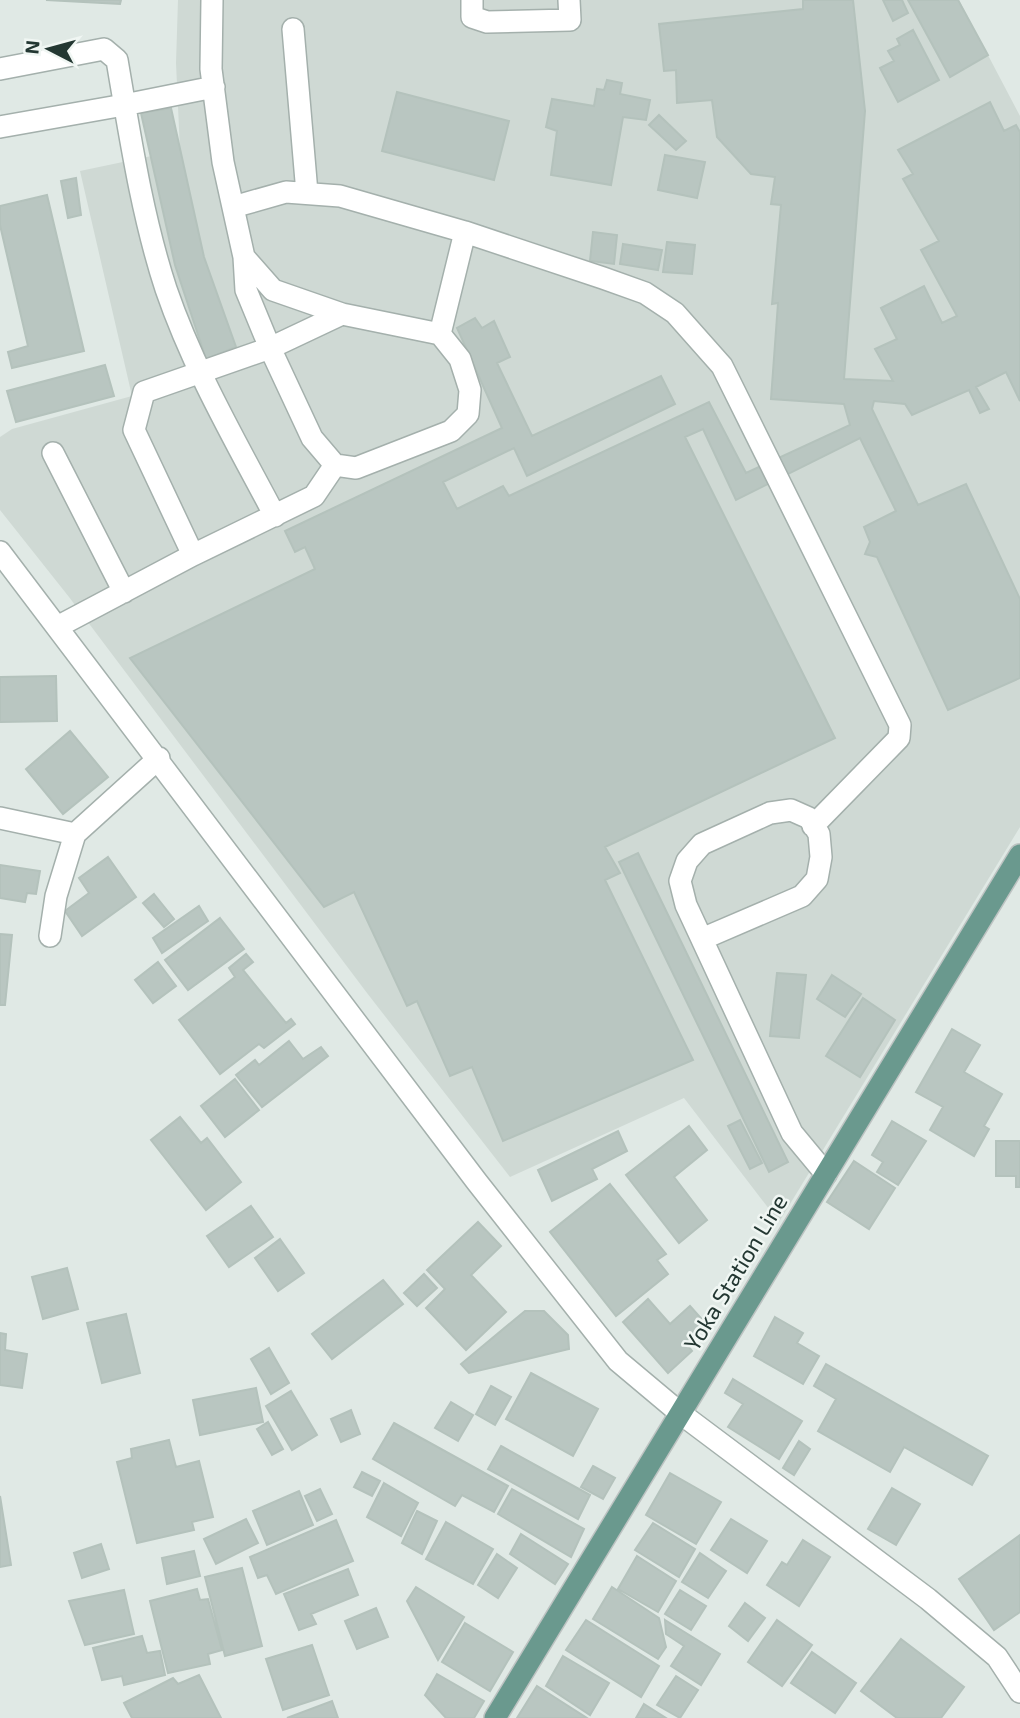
<svg xmlns="http://www.w3.org/2000/svg" width="1020" height="1718" font-family="'Exo 2',sans-serif">
<style>
.built{fill:#cfd9d4}
.building{fill:#b9c6c1;stroke:#b4c2bc;stroke-width:2}
.lines{fill:none;stroke-linecap:round;stroke-linejoin:round}
.minor-casing{stroke:#a4b0ac;stroke-width:24}
.major-casing{stroke:#bdc3c2;stroke-width:24}
.minor{stroke:#fff;stroke-width:21}
.major{stroke:#6a998e;stroke-width:21}
.labels{text-anchor:middle;dominant-baseline:central;stroke-width:5;stroke-linejoin:round;paint-order:stroke}
.street-label{font-size:23px;fill:#233732;stroke:#f0f6f3}
</style>
<rect width="100%" height="100%" fill="#e0e9e5"/>
<path class="built" d="M178 0H959L1020 116V827L779 1222 684 1098 510 1177 367 993 69 597 0 510V437L12 429 132 396 80 171 180 150 176 63Z"/>
<path class="building" d="M46 0H121L120 4Z
M803 0H853L865 111 844 379 893 381 875 349 897 339 881 308 924 286 942 323 957 316 921 250 939 241 903 179 913 174 898 150 990 102 1004 131 1016 125 1020 132V401L1006 372 976 387 989 409 980 413 969 390 912 415 905 404 874 401 872 409 918 505 966 484 1020 599V678L948 710 877 557 865 554 870 542 864 527 896 511 860 438 736 500 703 429 685 437 835 738 605 847 620 873 605 880 693 1060 503 1141 472 1067 450 1076 417 1001 407 1006 354 892 324 907 130 658 315 569 305 547 295 552 285 531 502 428 457 328 475 318 482 328 494 321 510 357 497 363 532 436 661 376 675 404 527 476 514 448 443 482 457 509 503 486 509 496 709 402 746 473 850 425 844 404 771 399 778 303 772 304 781 205 771 204 775 177 751 174 717 137 712 100 677 103 676 70 664 71 659 24 803 9Z
M883 0H902L908 13 893 21Z
M908 0H958L988 55 950 77Z
M913 30 939 80 898 102 880 68 894 61 888 51 900 45 897 39Z
M607 80 622 83 620 94 650 100 646 120 623 117 611 185 551 175 557 131 546 127 552 99 594 106 597 89 604 90Z
M397 92 509 121 494 180 382 151Z
M171 108 204 257 236 347 206 359 175 265 141 113Z
M659 115 686 141 676 150 649 125Z
M665 155 705 162 697 198 658 190Z
M76 178 81 215 68 218 61 181Z
M47 195 84 351 12 368 8 352 28 346 0 225V206Z
M593 232 617 235 614 264 590 261Z
M667 242 695 245 692 274 663 272Z
M623 244 662 250 658 270 620 264Z
M105 365 114 396 16 422 7 391Z
M56 676 57 721 0 722V677Z
M70 731 108 777 63 814 26 769Z
M638 853 788 1162 769 1172 619 862Z
M108 857 136 897 82 936 65 911 89 893 79 878Z
M0 865 40 871 36 894 27 893 25 902 0 898Z
M154 894 174 919 164 927 143 903Z
M199 906 208 921 162 953 153 938Z
M220 918 244 949 188 990 165 960Z
M0 934 12 935 5 1005H0Z
M246 954 253 962 243 970 286 1023 291 1019 295 1024 264 1048 259 1044 220 1074 179 1020 235 977 229 968Z
M158 962 176 986 153 1003 135 980Z
M777 973 806 975 799 1038 770 1036Z
M832 975 861 994 845 1017 817 999Z
M863 998 895 1020 860 1077 826 1056Z
M952 1029 980 1045 964 1072 1002 1094 984 1126 989 1129 974 1156 930 1130 943 1107 916 1092Z
M289 1041 303 1059 321 1047 328 1056 262 1107 236 1075 255 1060 259 1065Z
M235 1079 259 1110 225 1137 201 1106Z
M180 1117 201 1143 207 1138 241 1182 206 1210 151 1140Z
M740 1120 762 1163 750 1169 728 1126Z
M892 1121 926 1141 898 1185 877 1172 883 1162 872 1155Z
M689 1126 707 1150 674 1177 707 1220 679 1243 626 1175Z
M618 1131 627 1151 592 1169 597 1179 552 1201 538 1170Z
M996 1141H1020V1187H1016V1176H996Z
M854 1161 895 1188 869 1229 827 1202Z
M610 1184 666 1254 657 1260 668 1274 616 1316 550 1232Z
M251 1206 273 1237 229 1267 207 1236Z
M478 1222 501 1246 471 1275 506 1312 466 1350 426 1308 445 1289 427 1270Z
M280 1239 304 1273 278 1291 255 1258Z
M67 1268 78 1309 43 1319 32 1277Z
M424 1274 437 1288 417 1306 404 1293Z
M383 1280 403 1304 332 1359 312 1334Z
M648 1299 670 1324 690 1306 706 1324 685 1342 692 1351 668 1373 623 1322Z
M525 1311H544L568 1335 569 1349 469 1373 461 1364Z
M126 1314 140 1373 102 1383 87 1323Z
M775 1317 803 1333 797 1343 819 1356 803 1384 754 1356Z
M0 1333 6 1334 5 1350 27 1354 22 1388 0 1385Z
M269 1348 289 1383 271 1394 251 1359Z
M826 1364 988 1456 972 1485 904 1447 890 1472 818 1431 836 1399 814 1386Z
M531 1373 598 1409 573 1456 506 1419Z
M733 1379 802 1421 779 1459 728 1427 743 1404 725 1393Z
M491 1386 511 1397 495 1425 476 1414Z
M256 1388 263 1422 200 1435 193 1400Z
M291 1391 317 1435 292 1450 266 1406Z
M451 1402 473 1415 458 1441 435 1428Z
M351 1410 360 1434 341 1442 331 1419Z
M268 1422 283 1449 272 1455 257 1429Z
M394 1423 508 1486 494 1512 462 1495 455 1506 373 1459Z
M169 1440 176 1467 199 1461 213 1517 192 1522 194 1530 137 1543 117 1462 132 1458 131 1449Z
M799 1441 810 1449 794 1475 783 1468Z
M501 1446 590 1495 578 1519 488 1469Z
M593 1466 615 1478 603 1499 581 1487Z
M362 1472 380 1481 372 1496 354 1487Z
M670 1473 721 1502 696 1544 646 1515Z
M384 1483 418 1503 401 1536 367 1517Z
M892 1488 920 1504 896 1545 868 1529Z
M320 1489 332 1514 317 1521 305 1496Z
M512 1489 584 1529 571 1557 498 1514Z
M299 1491 313 1525 267 1545 253 1511Z
M0 1496 11 1565 0 1567Z
M417 1511 437 1521 422 1554 402 1543Z
M246 1519 258 1543 216 1564 204 1539Z
M731 1519 767 1541 747 1573 711 1550Z
M336 1520 353 1561 276 1594 267 1575 258 1578 250 1557Z
M446 1522 493 1549 473 1584 426 1559Z
M653 1523 695 1549 679 1577 635 1550Z
M521 1534 568 1564 555 1584 510 1554Z
M1020 1535V1612L994 1630 959 1579Z
M803 1540 830 1557 799 1606 767 1585 782 1562 787 1565Z
M101 1544 109 1569 82 1578 74 1553Z
M194 1551 200 1576 167 1584 162 1558Z
M700 1553 726 1571 708 1598 682 1582Z
M497 1554 517 1568 498 1598 478 1585Z
M637 1556 676 1581 658 1612 618 1589Z
M242 1568 262 1646 225 1656 205 1577Z
M348 1569 358 1595 311 1614 316 1624 299 1630 284 1594Z
M416 1587 464 1617 438 1660 407 1601Z
M612 1587 659 1618 666 1647 658 1659 593 1619Z
M197 1589 200 1600 208 1599 222 1650 208 1654 210 1664 168 1673 150 1601Z
M124 1590 134 1634 85 1645 69 1601Z
M680 1590 706 1606 691 1630 665 1614Z
M745 1603 765 1618 748 1641 729 1626Z
M376 1608 388 1637 357 1649 345 1621Z
M586 1620 659 1666 641 1697 566 1650Z
M665 1620 720 1654 701 1685 671 1666 684 1646 666 1634Z
M777 1620 812 1645 782 1686 748 1662Z
M465 1623 513 1652 490 1691 442 1662Z
M142 1636 147 1653 160 1651 165 1675 124 1685 122 1676 102 1680 93 1648Z
M901 1639 964 1687 941 1718H897L861 1691Z
M312 1645 329 1695 283 1710 266 1659Z
M812 1652 856 1683 835 1713 791 1683Z
M563 1656 609 1683 590 1715 546 1686Z
M437 1674 484 1701 474 1718H446L425 1695Z
M199 1675 221 1718H132L124 1703 173 1678 178 1684Z
M676 1676 698 1690 680 1718 657 1705Z
M537 1686 587 1718H517Z
M332 1701 338 1718H287Z
M644 1704 666 1718H636Z"/>
<g class="lines">
<defs>
<path id="minor" d="M212 0 211 69 223 162 244 257 246 290 270 348 312 438 335 465 356 468 451 431 468 414 470 390 460 359 440 334 342 314 273 290 244 257
M472 0V17L487 22 570 20 569 0
M293 29 307 193
M0 69 104 49 117 60C130 136 142 216 166 289 193 368 236 442 275 516
M0 127 124 105 214 87
M233 207 286 192 340 196 465 232 603 278 645 293 675 313 722 366 900 725 899 738 813 826
M440 334 465 232
M53 453 124 592
M0 552 477 1182 618 1361 680 1413 928 1599 997 1657 1020 1692
M193 555 314 496 335 465
M57 627 193 555 134 430 144 392 270 348 342 314
M0 818 75 834
M50 936 56 896 75 834 159 758
M702 939 802 896 817 879 821 857 819 834 809 818 791 810 770 813 702 844 687 861 680 881 686 905 792 1133 826 1174"/>
<path id="major" d="M495 1718 1020 855"/>
</defs>
<use href="#minor" class="minor-casing"/>
<use href="#major" class="major-casing"/>
<use href="#minor" class="minor"/>
<use href="#major" class="major"/>
</g>
<g class="labels">
<g class="street-label">
<text transform="translate(735 1272) rotate(-59)">Yoka Station Line</text>
</g>
</g>
<g transform="translate(49 49) rotate(276)" stroke="#f0f6f3" stroke-width="5" paint-order="stroke">
<path d="M0-5L12 26L0 18L-12 26Z" fill="#233732"/>
<text y="-10" font-size="19" font-weight="bold" text-anchor="middle" fill="#233732">N</text>
</g>
</svg>
